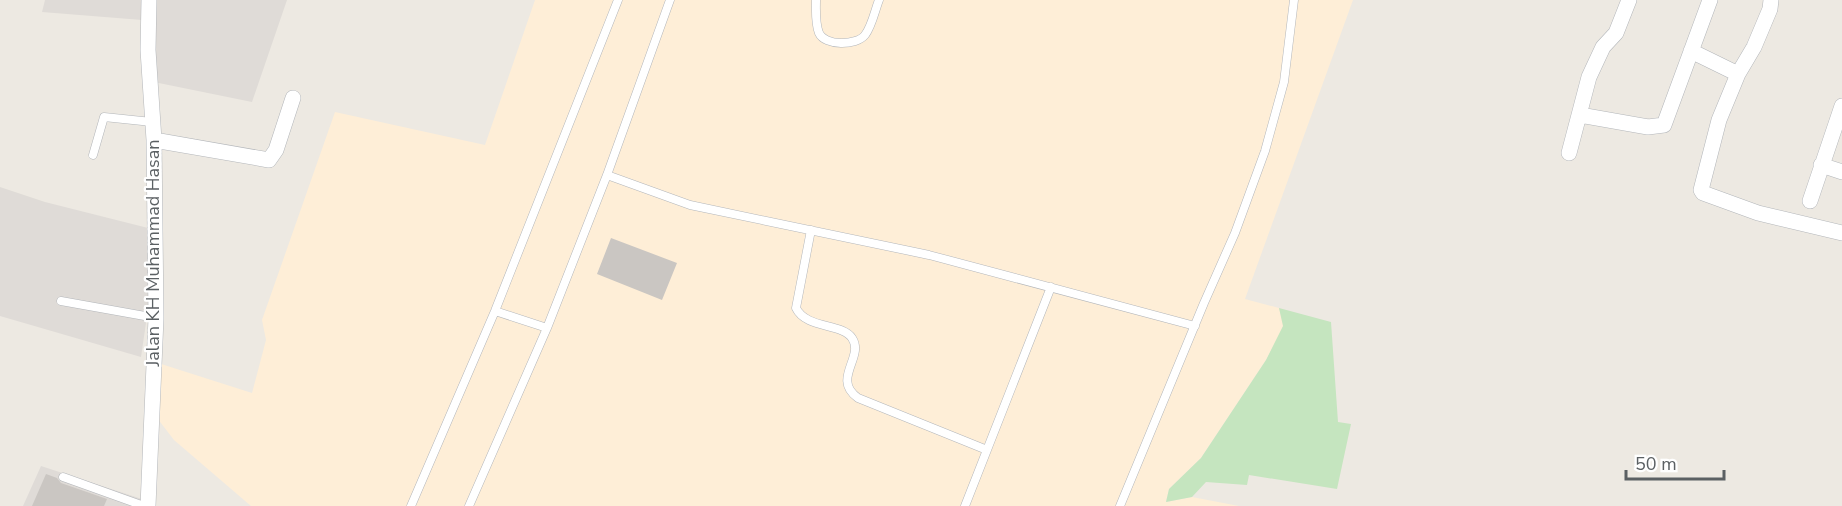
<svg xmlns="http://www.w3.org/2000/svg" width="1842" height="506" font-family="'Nunito Sans',sans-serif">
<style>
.commercial{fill:#feeed7}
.industrial{fill:#dfdbd7}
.green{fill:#c5e5bf}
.building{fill:#cac6c2}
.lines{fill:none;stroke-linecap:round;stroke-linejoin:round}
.service-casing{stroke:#b3b6ba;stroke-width:9}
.minor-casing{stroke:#b3b6ba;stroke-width:16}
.service{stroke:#fff;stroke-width:8}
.minor{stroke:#fff;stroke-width:15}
.labels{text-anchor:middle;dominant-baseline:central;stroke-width:4.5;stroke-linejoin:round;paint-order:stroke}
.street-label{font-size:18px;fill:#5b6063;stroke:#fff}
</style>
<rect width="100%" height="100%" fill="#ede9e2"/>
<path class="commercial" d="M535 0H1353L1245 299 1279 308 1284 326 1266 360 1201 458 1169 489 1166 502 1192 497 1239 506H251L174 440 154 414 158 363 252 393 266 340 262 320 335 112 485 145Z"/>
<path class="industrial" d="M45 0H287L252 102 144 80 142 20 42 12Z
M0 187 45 202 152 229 153 275 141 357 0 316Z
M41 466 151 502V506H23Z"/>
<path class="green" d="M1279 308 1331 322 1338 422 1351 424 1337 489 1249 475 1247 485 1206 482 1192 497 1166 502 1169 489 1201 458 1266 360 1283 326Z"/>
<path class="building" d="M611 238 677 263 662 300 597 274Z
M46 474 57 478 61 483 107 499 104 506H32Z"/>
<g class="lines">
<defs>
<path id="service" d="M816 0C816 10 815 23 819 33 825 46 856 46 865 35 872 26 875 10 879 0
M93 155 104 117 152 122
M607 175 690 205 929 255 1195 326
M811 230 796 308C806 329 842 323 852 338 865 357 831 379 858 398L987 450
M61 301 156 318
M495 311 547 328
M63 477 144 506
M411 506 495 311 618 0
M469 506 547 328 607 175 670 0
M965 506 1051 287
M1120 506 1204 303 1235 233 1265 151 1284 82 1294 0"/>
<path id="minor" d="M1771 0 1770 9 1754 47 1738 74 1719 120 1701 190 1703 193 1758 213 1842 233
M1691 51 1738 74
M1580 115 1648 127 1664 125 1710 0
M154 140 269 160 276 150 293 98
M1569 153 1589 77 1603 47 1616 33 1629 0
M1821 165 1842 172
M1810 201 1842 106
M148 506 156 318 154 140 148 50 149 0"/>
</defs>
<use href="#service" class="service-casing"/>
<use href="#minor" class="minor-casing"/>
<use href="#service" class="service"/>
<use href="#minor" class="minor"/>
</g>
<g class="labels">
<g class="street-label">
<text transform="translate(153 253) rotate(-90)">Jalan KH Muhammad Hasan</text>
</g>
</g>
<path d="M1626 470v9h98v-9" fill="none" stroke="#5b6063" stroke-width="3"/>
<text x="1635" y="470" font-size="18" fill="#5b6063" stroke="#ffffff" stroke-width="4.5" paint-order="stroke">50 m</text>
</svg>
